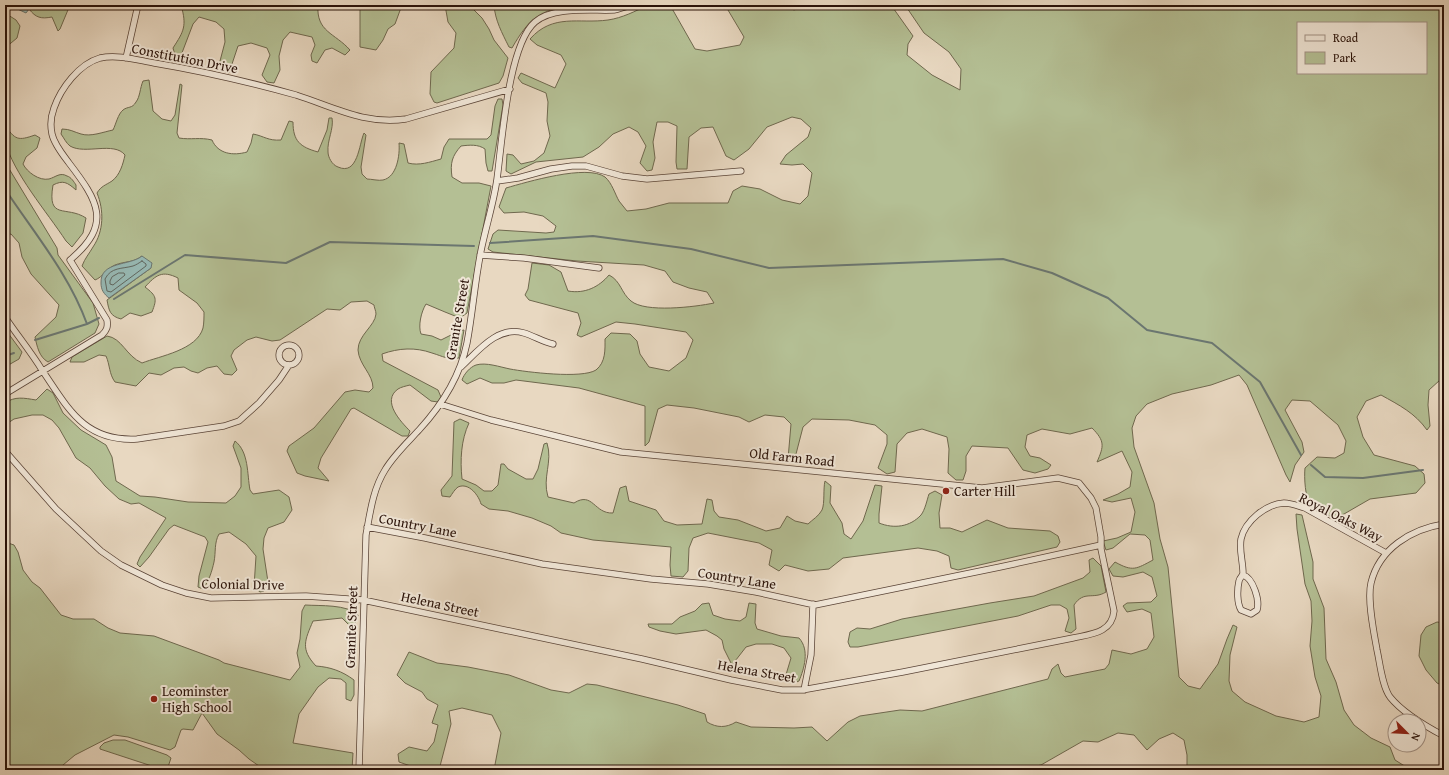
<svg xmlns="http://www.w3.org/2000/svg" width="1449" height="775" font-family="'Gentium Book Plus',serif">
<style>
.green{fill:#b4bf94;stroke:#6f684e;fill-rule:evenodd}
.water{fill:#97b9b4;stroke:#6b7670}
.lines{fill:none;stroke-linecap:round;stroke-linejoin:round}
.shore{stroke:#60665e;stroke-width:1}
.stream{stroke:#6b7670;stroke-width:2}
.street-casing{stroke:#5a4437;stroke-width:7}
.street{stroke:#f0e6d7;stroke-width:5.5}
.poi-dot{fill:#8f2418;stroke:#f0e6d7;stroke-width:1.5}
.labels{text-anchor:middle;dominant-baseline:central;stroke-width:4;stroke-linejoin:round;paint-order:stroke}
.street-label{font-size:14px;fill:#2a1209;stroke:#f0e6d7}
.poi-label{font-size:14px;fill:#2a1209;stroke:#f0e6d7;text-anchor:start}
</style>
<rect width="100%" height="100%" fill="#e8d8c1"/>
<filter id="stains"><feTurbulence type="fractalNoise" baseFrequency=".005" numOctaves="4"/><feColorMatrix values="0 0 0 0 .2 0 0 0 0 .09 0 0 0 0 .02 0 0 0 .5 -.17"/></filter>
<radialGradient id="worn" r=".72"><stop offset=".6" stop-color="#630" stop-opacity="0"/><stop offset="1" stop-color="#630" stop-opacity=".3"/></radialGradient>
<path class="green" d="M30 5H70L60 29 58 31 52 17C41 19 36 18 29 9Z
M181 5H234L239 8H248L251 5H318C316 32 335 33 350 50L345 55 332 48 325 50 317 63 312 61 311 55 315 45 312 37 290 32 283 40 279 56 280 70 274 83 267 82 262 75 270 55 267 48 251 43 238 46 229 73 223 71 220 61 225 42 224 29 216 22 199 17 193 24 180 58 175 55 173 48C184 31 187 26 181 5Z
M360 5H402L395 24 388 29 383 40 376 50 360 47Z
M445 5H469L482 18 489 29 494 40 508 58 503 76 499 83 437 103 434 102 430 94 431 72 454 48 456 33 448 22Z
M494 5H600C592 7 582 6 572 7 540 8 528 20 512 48L509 47C502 33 495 20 494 5Z
M648 5H670L695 49 707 51 740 45 744 37 725 5H783L794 10 810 5H891L913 36 908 44 907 55 932 75 960 90 961 69 949 52 924 33 905 5H1444V379L1440 380 1429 390 1428 405 1430 426 1427 430C1415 413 1399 405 1381 395L1366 401 1357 417 1363 437 1374 455 1415 466 1424 474 1425 483 1416 493 1370 499 1344 514 1334 518C1326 514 1318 511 1311 505 1305 499 1304 477 1305 468L1317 457 1335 458 1344 453 1346 441 1338 425 1310 401 1292 400 1285 410 1302 442 1304 452 1295 465 1290 482 1286 475 1247 385 1239 375 1211 385 1172 394 1147 404 1136 416 1132 428 1134 447 1154 503 1160 539 1168 567 1179 677 1188 686 1200 689 1218 664 1227 639 1233 625 1237 627 1230 655 1229 681 1232 691 1245 702 1276 716 1304 722 1319 717 1321 696 1315 677 1310 646 1312 621 1311 601 1305 584 1297 529 1296 514 1302 515 1313 562V579L1324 608 1326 659 1336 682 1344 710 1354 725 1371 738 1390 747 1395 760 1411 770H1187V755L1184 740 1173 733 1159 739 1147 750 1134 735 1118 733 1098 742 1083 741 1041 765 1026 768H1002L1000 770H494L501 733 492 715 462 708 449 711 451 724 439 770H422L399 762 398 754 409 747 427 751 434 742 438 725 432 723 438 705 427 699 422 692 405 683 397 675 409 652 437 663 468 667 509 675 551 690 569 693 587 684 597 685 678 705 705 714 707 722C717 728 726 728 736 722L751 727 794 728 812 727 827 741 848 722 860 716 900 710 922 711 1048 679 1052 669 1058 664 1061 673 1065 677 1105 669 1109 664 1112 650 1131 654 1147 649 1154 637 1151 613 1142 609 1127 612 1123 606 1127 603 1151 602 1157 596 1152 577 1143 572 1123 577 1113 576 1109 569 1115 562C1133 572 1136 569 1153 560L1150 540 1145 535 1130 534 1113 548 1106 550 1103 541 1117 538 1131 532 1135 512 1131 498 1112 502 1103 500 1118 494 1130 487 1132 472 1122 451 1097 462C1104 446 1105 441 1092 428L1070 434 1042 429 1027 435 1025 447 1030 456 1040 458 1051 465 1048 469 1035 473 1023 470 1008 448 972 446 966 456V471L963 480H956L948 473 949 449 947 437 922 429 907 433 897 444 895 472 887 474 878 468 887 444V435L875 425 849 420 812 419 803 427 796 454 792 461 788 459 791 424 784 417 765 415 749 422 739 417 694 408 667 405 658 409 649 442 645 446V406L579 388 516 380 504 383H492L480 378 467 384 462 380C464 374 470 367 476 365 486 362 500 367 510 369 526 372 582 379 596 370 606 362 605 349 605 339L611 333 630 334 637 341 640 354 649 367 669 371 686 358 693 340 686 332 635 324 616 322 581 337 577 335 581 323 578 313 529 300 525 295 528 289 532 263 549 265 561 272 568 291C585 294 599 287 609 275 621 281 621 293 631 301 645 313 695 307 714 303L707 292 689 288 673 282 665 271 644 265 577 261 493 252 488 249 493 234 498 230 546 233 554 232 556 226 543 216 524 212 504 213 499 207 506 188C527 182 587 164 605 177 612 183 615 194 619 201 622 204 624 208 627 211L646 209 669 203H728L733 191 742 186 760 189 782 200 800 204 808 196 812 173 803 164 792 165 780 164 786 155 808 137 811 128 801 119 792 117 767 127 749 149 734 160 726 156 713 127 701 128 689 137 687 169H677L676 162 677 126 668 122H657L653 142 655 158 652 170 647 171 640 163 646 146 638 132 629 127 613 134 599 147 583 157 536 162 511 174 506 171 507 154 513 155 521 164 534 161 544 153 550 136 547 121 548 102 546 93 522 83 518 78 521 73 555 88 566 64 561 55 537 45 530 39C553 13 579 24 608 20 622 18 636 11 648 5ZM1298 23H1426V73H1298Z
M5 13 16 20 20 26 17 38 5 48Z
M149 80 153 111 162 119 171 121 175 115 180 84 182 85 177 133 179 138C191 140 200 137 212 140 218 154 233 156 247 152L251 143 253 134C264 136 268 141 281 140L289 121 293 122C293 141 300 147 318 152L327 130 329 118H332C334 129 327 140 328 152 328 157 332 165 338 167 358 176 359 144 364 133L366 135 361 167 362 174 367 179C371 179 379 181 383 180 397 177 400 155 399 143L404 144 408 163C419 166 430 162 441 159L444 147 449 139H487L491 135 495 106 498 99H502L503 105 492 171H488L486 163 485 149C478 144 469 145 461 146 452 156 450 163 452 177L462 183H479L491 186 467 313 460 318 445 312 426 304C421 312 418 326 421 334L432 336 441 340 459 331 464 330 459 358C445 359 445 357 432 353 415 347 399 348 382 354L383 361 438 390 441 397 438 402 431 401 410 385C406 386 401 387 398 389 381 401 401 422 410 431L408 436H402L354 408 351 409 321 458 318 468 329 481 305 476 297 473 287 451 289 446 314 428 345 392 355 390 369 392 373 388C373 374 359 365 358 350 358 335 375 326 376 314 376 311 374 307 374 305L367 301 351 302 340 310 327 309 280 340 272 341 256 337 247 340 234 350 231 356 237 370 232 375 224 374 217 366 207 368 198 373 191 371 184 367 174 368 161 375 149 373 136 386 115 382C109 374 110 365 106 356L99 355 84 362H70L72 357 107 336C122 338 126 356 142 363 160 356 197 350 203 328 204 323 204 317 204 312L197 303 179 290 178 278C162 270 156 275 145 287 157 296 157 299 152 312L141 316 130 313 121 319C110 316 109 311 107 300L151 268 142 256C133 263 125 261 115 265 106 269 103 277 95 280L82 266C85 258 89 254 93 247 104 231 104 210 97 193 101 186 106 185 112 181 120 175 123 164 125 155 114 141 85 155 70 146 66 143 64 138 61 134L62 129C70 129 74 132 81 134 91 137 103 132 113 130 116 124 118 114 123 110 128 106 132 109 136 102 140 97 140 88 143 81Z
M5 125C15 140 18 141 35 135L40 138 37 148 26 157 23 164C27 172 39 181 49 179 56 177 60 172 67 176 71 177 74 182 76 185V190C67 182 63 180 53 185 47 221 66 205 86 218L83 233 72 247 66 241C47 212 13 173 5 141 4 136 5 130 5 125Z
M5 162 57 248 58 255 93 303 99 324 95 333 48 362C39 357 37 346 35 337L56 317 59 305 31 274 22 257 19 243 11 234 5 235Z
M5 333H8L22 352 19 359 5 367Z
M47 389 53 393 63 413 81 430 106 445 112 457 116 481 140 496 155 497 188 502 226 503 235 496 241 487V468L233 446 235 441C249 452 247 474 250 490L253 494 279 490 289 497 292 510 284 522 268 528 264 538 263 549 268 582 264 591 260 592 254 587 256 556 246 544 229 532 219 534C214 543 216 552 214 562 212 571 209 581 203 589L198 587 199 576 208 542 205 537 174 525 169 529 149 557 140 567 137 564 140 557 166 518 139 503 131 504 119 499 105 486 90 468 76 458 59 428 52 420 43 415H32L14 419 5 425V403C15 396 24 398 36 400Z
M460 419 469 423C461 440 460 460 462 479L476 485 484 491H492L498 485 501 464H504L508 469 526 479H533L538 469 544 444 547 443C553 462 542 477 548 497L574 503C593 491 594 514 613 513L620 488 626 486 629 501 656 510 664 521 677 525 702 524 707 499 712 500 714 511 719 517 738 520 766 531 780 528 787 516 795 521 808 524C812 520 819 516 822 510 825 503 823 489 825 481L831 486 830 503 842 523 844 534 851 539 863 521 875 485 882 486 879 514V523C894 529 910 527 921 515 925 510 927 500 929 494L935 491 942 495 939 513 940 528H950L962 532 987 520 1008 528 1050 531 1058 536 1060 542 1057 547 958 570 951 568 949 556 937 551 918 548 843 558 829 569 808 571 785 565 779 571 769 565 772 550 759 543 708 533 693 538 689 548 688 571 683 577 671 576 670 565 671 547 593 540 561 533 551 526 532 518 508 511 489 509 481 504C479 496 469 482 458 487 455 489 452 494 450 497L442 496 441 490 452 476 454 422Z
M5 542 14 545 18 552 23 570 32 582 40 588 61 615 73 619H94L108 628 120 633 154 636 219 660 224 663 290 680 300 667 297 653 300 639 302 611 305 605C320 606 347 604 358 615L356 622 351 627 342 618 313 621C305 640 300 649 316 666 330 667 342 671 354 680V695L351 701 346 699V683L341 679 329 678 318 687 299 714 293 743 353 753 352 770H272L259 766 249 759 239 750 217 734 202 713 193 730 183 729 181 730 175 747 170 750 128 737 114 735 75 755 57 770H12L5 753Z
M1093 558 1101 566 1106 592C1093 600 1084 590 1074 605L1076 629 1071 633 1065 631 1069 618 1067 609 1060 605H1051L1018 616 858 647H850L848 642 850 632 857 628 870 629 902 619 990 603 1034 596 1083 578 1090 572 1089 560Z
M709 603 713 615 725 619 740 621 746 617 749 603 756 604 755 623 757 629 781 636 799 638C810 650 804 669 799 681 792 684 789 684 785 678L791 658 784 648 772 644H756L746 647 732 665 724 649 722 640 717 636 706 630 676 634 660 631 649 627 648 624H672L680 617 695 611 702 604Z
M1437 622 1444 623V686L1437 683 1426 670 1419 656 1421 635 1426 627Z
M113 740H125L167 755 171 758 167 770H164L100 749V747L104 743Z"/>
<path class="water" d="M9 5H30L29 9 26 13Z
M142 256 152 263 151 268 109 298C104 294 101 290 101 283 100 261 130 266 142 256Z"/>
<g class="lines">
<path class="shore" d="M142 261 146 264V266L111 292 107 291 105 279C111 267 122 269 133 266 136 265 139 263 142 261Z
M119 273H124L125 275 113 285 110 284V281L112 277Z"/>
<path class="stream" d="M5 189C34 233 69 274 87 324
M490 243 593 236 691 249 769 268 1003 259 1052 273 1108 298 1147 330 1212 343 1260 382 1301 455
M114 299 185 255 286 263 330 242 474 246
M35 340 87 324 99 318
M5 356 14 353
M1311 465 1325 477 1363 478 1423 470"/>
<defs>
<path id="street" d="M126 58 138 5
M497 181 518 178 551 169 572 166H586L622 176 647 179 741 171
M480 255 524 258 599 268
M5 317C17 335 31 352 42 370 68 408 84 442 137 439L224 426 239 421 259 403 279 380 289 365
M279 355a10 10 0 1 1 20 0a10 10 0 1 1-20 0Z
M461 367C478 351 498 325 524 333 534 336 543 342 553 344
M5 394 102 335C107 330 108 327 107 320L70 260C113 224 98 201 69 163 63 155 54 144 52 134 50 125 51 116 54 108 61 88 79 64 100 58 117 54 137 60 154 63 202 71 249 82 296 95 334 107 364 125 406 119L510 89
M5 451 56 509 101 551 121 565 162 585 186 593 211 598 306 596 363 600 642 659 731 680 782 690H802L903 672 1073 638C1091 634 1112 633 1114 611L1101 549V537L1096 508 1091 498 1079 483 1058 478 982 488 621 452 491 420 440 404
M1444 524C1411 529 1379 549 1371 583 1367 600 1374 633 1377 650 1380 663 1382 686 1390 697 1402 712 1427 727 1444 736
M367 527 425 538 542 564 651 579 708 584 756 592 815 605 1000 567 1101 545
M1243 575C1253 578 1260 600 1257 610L1251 614 1241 610C1237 603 1237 590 1239 581 1240 577 1243 576 1243 573 1243 562 1239 550 1241 539 1245 521 1266 504 1284 503 1291 503 1298 506 1305 508L1386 553
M804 690 811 655 813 604
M359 770 366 535C370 513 373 489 385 470 394 455 407 443 419 430 442 405 460 377 467 343 473 311 475 278 482 246 487 223 494 201 497 179 502 143 508 45 535 22 554 6 591 11 614 10 620 9 625 7 630 5"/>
</defs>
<use href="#street" class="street-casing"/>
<use href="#street" class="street"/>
</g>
<g class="poi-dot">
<circle cx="946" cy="491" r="4"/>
<circle cx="154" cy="699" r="4"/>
</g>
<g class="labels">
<g class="street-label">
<text transform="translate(185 58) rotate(11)">Constitution Drive</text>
<text transform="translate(457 319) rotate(-80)">Granite Street</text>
<text transform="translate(792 457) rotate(6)">Old Farm Road</text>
<text transform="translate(1341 517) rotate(27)">Royal Oaks Way</text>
<text transform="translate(418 525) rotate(11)">Country Lane</text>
<text transform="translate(737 578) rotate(9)">Country Lane</text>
<text transform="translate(243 584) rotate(1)">Colonial Drive</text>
<text transform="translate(440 604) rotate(12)">Helena Street</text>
<text transform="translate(351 627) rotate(-88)">Granite Street</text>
<text transform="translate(757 671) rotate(10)">Helena Street</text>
</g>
<g class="poi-label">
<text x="954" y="491">Carter Hill</text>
<text x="162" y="691">Leominster<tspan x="162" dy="16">High School</tspan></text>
</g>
</g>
<rect width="1449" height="775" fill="none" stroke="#e8d8c1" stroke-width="20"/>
<rect x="6" y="6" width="1437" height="763" fill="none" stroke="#2a1209" stroke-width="2"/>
<rect x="10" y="10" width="1429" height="755" fill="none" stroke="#2a1209"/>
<rect x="1297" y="22" width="130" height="52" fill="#f0e6d7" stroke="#a19185"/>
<rect x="1305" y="35" width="20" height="6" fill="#f0e6d7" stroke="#a19185"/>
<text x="1333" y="42" font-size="12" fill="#2a1209">Road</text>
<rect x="1305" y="52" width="20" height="12" fill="#b4bf94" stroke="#a19185"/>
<text x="1333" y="62" font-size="12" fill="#2a1209">Park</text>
<g transform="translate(1407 733) rotate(114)"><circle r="19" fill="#f0e6d7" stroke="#a19185"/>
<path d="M0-3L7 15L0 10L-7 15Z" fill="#8f2418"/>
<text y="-6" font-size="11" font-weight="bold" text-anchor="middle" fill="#2a1209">N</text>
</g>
<rect width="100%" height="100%" filter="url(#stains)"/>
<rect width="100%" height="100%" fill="url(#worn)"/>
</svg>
